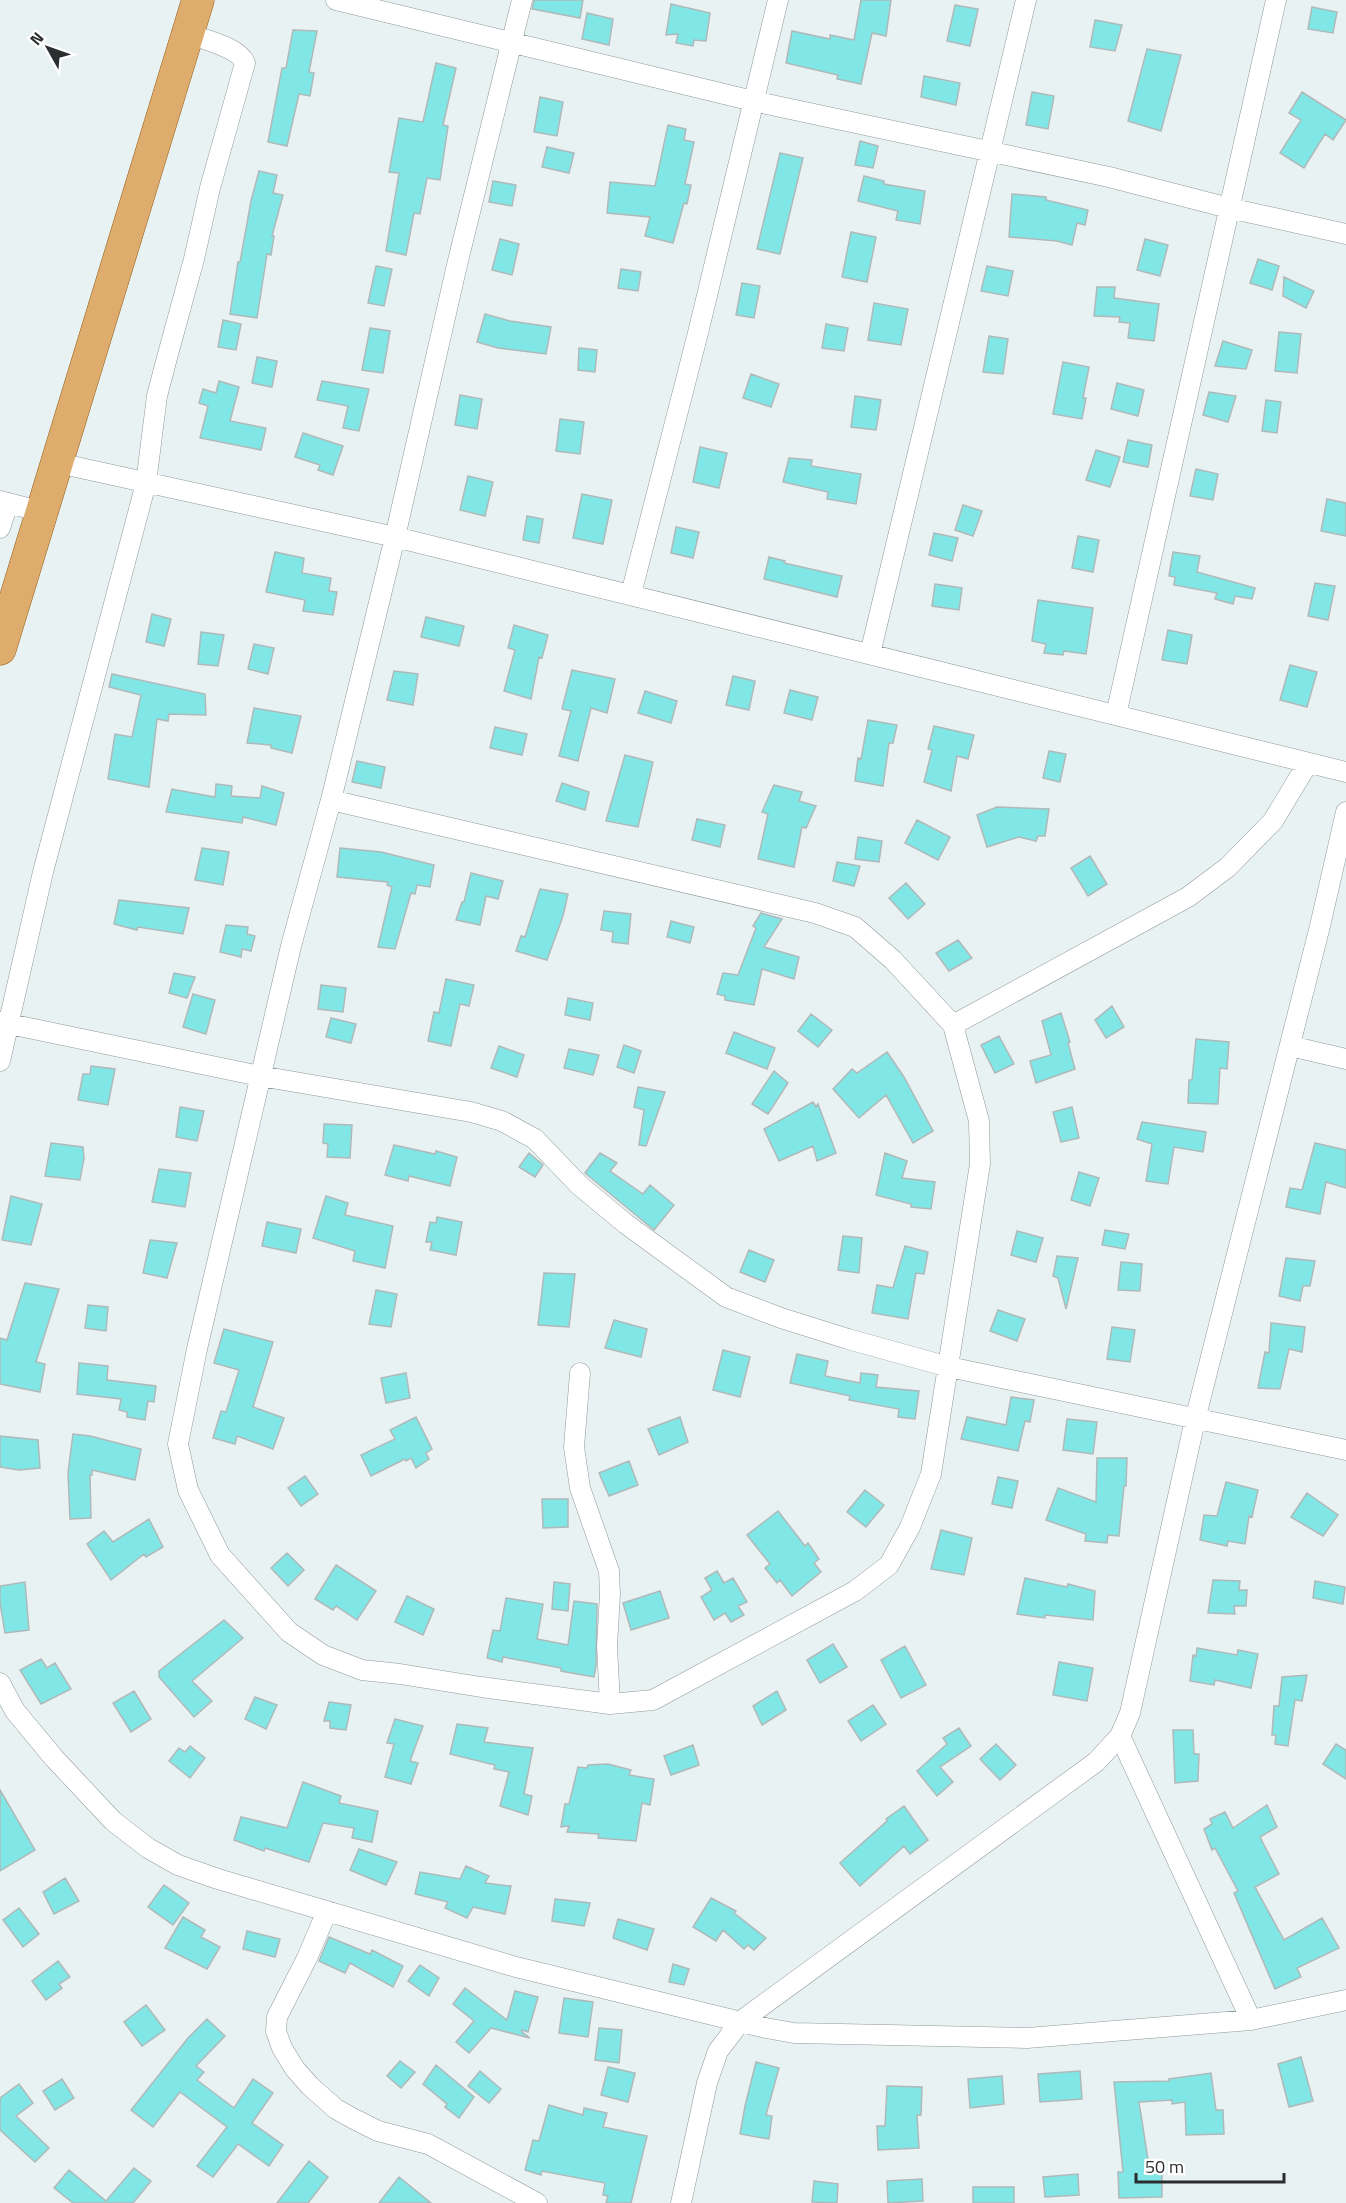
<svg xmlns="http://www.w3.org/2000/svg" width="1346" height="2203" font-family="'Titillium Web',sans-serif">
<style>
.building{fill:#80e7e6;stroke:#b0b9b9;stroke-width:1.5}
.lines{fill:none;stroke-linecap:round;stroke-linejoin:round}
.minor-casing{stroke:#909999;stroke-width:21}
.primary-casing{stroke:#915c17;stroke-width:33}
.minor{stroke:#fff;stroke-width:20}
.primary{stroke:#deac6d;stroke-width:32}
</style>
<rect width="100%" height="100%" fill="#e9f2f2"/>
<path class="building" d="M534 0H583L580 18 532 9Z
M861 0H891L886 36 872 33 861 84 837 79 838 75 786 63 792 31 830 39V35L854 40Z
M671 4 710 13 706 41 694 40 693 46 676 43 678 34 666 35Z
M955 5 978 9 970 46 947 41Z
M1312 7 1337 12 1333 33 1308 29Z
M587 13 613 19 609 45 582 39Z
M1095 20 1122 25 1115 51 1090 47Z
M293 30 317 31 309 72 314 73 310 96 299 94 287 146 268 142 282 68H286Z
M1147 49 1181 55 1161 131 1128 121Z
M436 63 456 68 443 125 448 126 440 180 427 178 420 214 414 213 406 255 386 251 399 173 389 172 399 118 423 122Z
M924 76 960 83 956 105 921 97Z
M1032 92 1054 96 1048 129 1026 125Z
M1302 92 1346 120 1333 140 1325 134 1304 168 1280 153 1301 120 1289 113Z
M540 97 563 102 557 136 534 132Z
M668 125 686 129 684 140 694 142 685 184 691 185 687 204 684 203 673 243 645 236 650 217 607 213 610 182 655 186Z
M860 141 878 146 873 168 855 165Z
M547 147 574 153 569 173 542 167Z
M780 153 803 158 780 254 757 249Z
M259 171 277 175 273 193 283 195 272 236H274L271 255 267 254 257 318 230 314 238 262H240L251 201Z
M864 176 884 181V184L925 191 920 224 896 220 898 211 858 201Z
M493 181 516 185 512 206 489 202Z
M1012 194 1046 197V200L1088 210 1085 225 1077 223 1072 245 1057 241 1009 237Z
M851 232 876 237 867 282 842 277Z
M500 239 519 244 512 275 492 270Z
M1145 239 1168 245 1160 276 1137 270Z
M1258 259 1279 266 1272 290 1250 283Z
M376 266 392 269 384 306 368 303Z
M987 266 1013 271 1008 296 981 291Z
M621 269 641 272 638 291 618 288Z
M1284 277 1314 291 1306 308 1283 296Z
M742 283 760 286 754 318 736 315Z
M1097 287H1115L1114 298 1159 304 1154 341 1128 338 1130 323 1119 322 1120 317 1094 316Z
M874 303 908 309 901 345 868 340Z
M485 314 510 321 551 327 546 354 498 348 477 342Z
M223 320 241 324 236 350 218 347Z
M826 324 848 328 844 351 822 348Z
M370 328 390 331 383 373 362 370Z
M1279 332 1301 334 1297 373 1275 371Z
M989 336 1008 339 1003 374 983 372Z
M1223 341 1252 350 1246 369 1215 366Z
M579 348 597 350 595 372 578 370Z
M257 357 277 361 272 387 252 383Z
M1063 362 1089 367 1083 398H1086L1082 419 1053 414Z
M751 374 779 384 771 407 743 398Z
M219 381 239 387 230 421 266 428 261 450 200 438 208 406 199 403 203 389 216 393Z
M322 381 369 389 359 431 343 428 348 406 317 400Z
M1117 383 1144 390 1138 416 1111 409Z
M1209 392 1236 396 1228 422 1203 415Z
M460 395 482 399 477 429 455 425Z
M855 396 881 400 876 430 851 427Z
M1266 400 1281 402 1277 433 1262 431Z
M560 419 584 422 580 454 556 451Z
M303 433 343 446 333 475 318 470 320 465 295 457Z
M1128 440 1152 445 1148 467 1123 462Z
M700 447 727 453 719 488 693 482Z
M1096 450 1120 457 1110 487 1086 480Z
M789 458 812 460 811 466 861 474 856 504 827 499 828 492 783 482Z
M1196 469 1218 474 1213 500 1190 496Z
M468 476 493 482 485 516 460 510Z
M582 494 612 500 603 544 573 538Z
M1327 499 1346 503V536L1321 531Z
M963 505 982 511 973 536 955 530Z
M527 516 543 519 539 543 523 540Z
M676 527 699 532 693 558 671 553Z
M934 533 958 538 952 561 929 555Z
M1078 536 1099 540 1093 572 1072 568Z
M275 552 304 558 302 573 331 578 329 591 337 592 333 615 303 611 305 600 266 592Z
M1173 552 1200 556 1197 572 1255 588 1252 599 1235 596 1233 604 1215 599 1217 593 1174 585 1175 577 1169 576Z
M769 557 785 561 784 563 842 576 837 597 764 579Z
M1315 583 1335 586 1328 620 1308 616Z
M935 584 962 588 959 610 932 606Z
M1038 600 1093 608 1086 654 1064 651 1063 655 1044 653 1046 644 1032 641Z
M152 614 171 619 164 646 146 642Z
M426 617 464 626 459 646 421 637Z
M514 625 548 635 542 658 539 657 531 699 504 691 515 650 508 648Z
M1168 630 1192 635 1187 664 1162 660Z
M201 632 224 635 218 666 198 664Z
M254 644 274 648 268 674 248 669Z
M1290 665 1317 672 1307 707 1280 700Z
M572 670 615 679 607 713 591 708 578 761 559 756 571 711 562 709Z
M394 671 418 674 413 705 387 700Z
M112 674 205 694 206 715 169 714 168 721 157 719 149 787 108 779 115 734 132 737 141 695 109 687Z
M733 676 755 681 749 710 726 705Z
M790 690 818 697 812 720 784 713Z
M645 691 677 701 671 723 638 713Z
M254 708 301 716 292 753 271 748V745L247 743Z
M868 720 897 725 893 743H889L883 786 855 781 858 758 861 759Z
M934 726 974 735 968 759 957 756 951 791 924 782 932 750 928 749Z
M495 727 527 734 522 755 490 748Z
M1049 751 1066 754 1060 782 1043 778Z
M625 755 653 762 638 827 606 821Z
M357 761 385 767 381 788 352 782Z
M562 783 589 792 585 810 556 801Z
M216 784 232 786 231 796 260 798 262 786 284 793 276 825 243 817 242 823 166 812 172 789 215 797Z
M774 785 802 792 799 801 816 806 806 828 802 827 794 867 758 859 768 814 762 812Z
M997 807 1049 809 1045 836H1038L1036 841 1019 837 987 847 977 815Z
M697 819 725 825 720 847 692 840Z
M917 820 950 837 938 860 905 843Z
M858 837 882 841 879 862 855 859Z
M202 848 229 852 223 885 195 880Z
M340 848 381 852 434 865 430 887 417 885 415 894 411 893 395 949 378 947 392 887 387 885 388 882 337 877Z
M1090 856 1107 884 1088 896 1071 868Z
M837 862 860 866 854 886 833 881Z
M471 873 503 881 498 899 486 896 480 925 456 920 462 902H464Z
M906 883 925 904 908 919 889 898Z
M540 889 568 894 563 916 547 960 516 951 521 936 525 937Z
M119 900 189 908 183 934 138 927 137 930 114 924Z
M604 911 631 914 628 944 612 942 613 932 601 930Z
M761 913 782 919 764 947 799 957 794 979 762 969 754 1005 725 1000V996L717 994 723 973 738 975 756 928 753 926Z
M671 921 694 927 690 943 667 937Z
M226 925 248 927 247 934 255 936 251 951 242 949 241 957 220 952Z
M958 940 972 958 949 971 936 953Z
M174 973 195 977 187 998 169 993Z
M446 979 474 985 469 1006 460 1004 451 1046 428 1041 434 1012 439 1013Z
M321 985 346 988 343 1012 318 1009Z
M193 994 215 1000 206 1034 183 1027Z
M568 998 593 1003 590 1020 565 1015Z
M1112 1006 1124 1027 1106 1038 1095 1020Z
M1061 1013 1070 1042 1068 1043 1075 1069 1036 1083 1030 1061 1051 1055 1042 1021Z
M811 1014 832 1030 818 1047 798 1031Z
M331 1018 356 1024 351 1043 326 1037Z
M734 1032 775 1048 767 1069 726 1053Z
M999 1036 1014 1064 995 1073 981 1045Z
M1196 1039 1229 1042 1227 1069 1220 1068 1218 1104 1188 1103 1189 1080H1192Z
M624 1045 641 1051 634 1073 617 1067Z
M499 1046 524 1055 517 1077 491 1068Z
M569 1049 599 1055 593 1075 564 1068Z
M887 1052 904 1077 933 1131 913 1143 886 1095 859 1118 833 1089 852 1069 857 1073Z
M91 1066 115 1069 108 1105 78 1100 83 1074H90Z
M774 1071 788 1083 768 1114 752 1104Z
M638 1087 665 1092 646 1146 639 1145 644 1110 634 1107Z
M813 1102 816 1107 818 1104 836 1153 817 1161 813 1146 779 1161 764 1129Z
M180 1107 204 1111 197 1141 176 1137Z
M1072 1107 1079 1138 1061 1142 1053 1112Z
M1142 1122 1206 1132 1203 1152 1174 1147 1168 1184 1146 1181 1152 1144 1137 1139Z
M324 1124 352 1125 350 1158 327 1157 328 1144 323 1143Z
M51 1143 83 1147 84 1158 80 1180 45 1176Z
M1315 1143 1346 1150V1188L1326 1182 1320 1214 1286 1207 1290 1188 1302 1190Z
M394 1145 435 1154 436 1151 457 1157 450 1186 409 1176 408 1181 385 1175Z
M529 1153 543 1165 535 1177 519 1167Z
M600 1153 617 1163 610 1171 643 1194 650 1185 674 1205 654 1230 585 1173Z
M885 1153 907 1161 902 1178 935 1182 931 1209 911 1207V1204L876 1195Z
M159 1169 191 1173 185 1207 152 1202Z
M1079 1172 1099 1178 1090 1206 1071 1200Z
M11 1196 42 1204 31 1245 2 1240Z
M326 1196 348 1203 345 1215 393 1226 385 1268 353 1261 355 1251 313 1238Z
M437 1217 462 1222 456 1255 430 1250 432 1242H426L430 1222 436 1223Z
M267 1222 301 1229 296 1253 262 1246Z
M1105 1230 1129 1234 1125 1249 1102 1245Z
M1017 1231 1043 1238 1036 1262 1011 1255Z
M843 1236 862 1238 859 1273 838 1270Z
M150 1240 177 1243 167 1278 143 1273Z
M905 1246 928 1252 924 1274 916 1273 908 1319 872 1313 877 1285 893 1288Z
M749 1250 774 1260 765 1282 740 1272Z
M1057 1256 1078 1258 1066 1309 1058 1278 1053 1276Z
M1286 1258 1315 1261 1310 1286H1303L1300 1301 1279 1296Z
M1121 1262 1142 1264 1140 1291 1118 1290Z
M544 1273 575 1274 569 1327 538 1325Z
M25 1283 59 1289 36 1362 45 1364 40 1392 0 1384V1338L7 1340Z
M376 1290 397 1294 391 1327 369 1324Z
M88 1305 108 1307 106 1331 85 1328Z
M998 1310 1025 1319 1017 1341 990 1331Z
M614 1320 647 1329 641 1357 605 1348Z
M1271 1323 1305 1327 1302 1352 1289 1349 1280 1389 1258 1388 1265 1352 1269 1353Z
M1112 1327 1135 1330 1130 1362 1107 1359Z
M224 1329 273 1342 253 1407 284 1418 273 1449 237 1436 235 1444 213 1438 221 1411 226 1412 239 1370 214 1363Z
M723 1350 750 1357 740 1397 713 1390Z
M797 1354 828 1361 825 1376 860 1383 861 1373 878 1375 876 1387 919 1391 915 1419 898 1417 899 1409 849 1400 850 1396 790 1383Z
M79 1363 108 1366 107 1380 156 1386 154 1402 148 1401 145 1420 127 1417V1412L119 1410 121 1399 77 1394Z
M406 1373 410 1398 386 1403 381 1378Z
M1011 1397 1034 1400 1030 1422 1025 1421 1018 1451 961 1439 967 1417 1006 1425Z
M416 1417 432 1449 426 1453 429 1459 416 1468 411 1458 406 1461 405 1459 371 1476 361 1455 395 1439 390 1430Z
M680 1417 688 1442 659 1455 648 1429Z
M1067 1419 1097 1422 1093 1454 1063 1450Z
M73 1434 90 1436 141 1449 135 1480 92 1470V1475H90L91 1518 70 1519 68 1473Z
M0 1436 38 1440 40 1468 19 1470 0 1467Z
M1097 1458H1127L1126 1486H1124L1119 1536 1108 1535 1107 1543 1085 1541 1086 1534 1046 1520 1058 1488 1096 1502Z
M629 1461 638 1485 609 1496 599 1473Z
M305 1476 318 1494 301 1506 288 1488Z
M998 1477 1018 1481 1012 1508 992 1504Z
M1226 1482 1258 1490 1252 1517 1249 1516 1245 1544 1228 1541 1227 1546 1200 1540 1204 1515 1217 1516Z
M865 1490 884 1505 866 1527 847 1512Z
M1307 1493 1338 1515 1323 1536 1291 1517Z
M542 1499H568V1527L543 1528Z
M778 1511 805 1546 808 1543 819 1559 814 1563 821 1572 792 1596 780 1580 777 1583 765 1568 770 1564 747 1535Z
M149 1519 163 1547 146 1557 144 1554 111 1580 87 1544 104 1531 113 1542Z
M941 1530 972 1538 964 1575 931 1569Z
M287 1553 304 1570 288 1586 271 1568Z
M336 1565 376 1591 357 1620 336 1606 333 1610 315 1599Z
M717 1571 724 1583 733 1578 747 1602 738 1606 744 1615 731 1622 725 1613 714 1620 701 1597 712 1590 705 1578Z
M1025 1578 1067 1587 1068 1584 1095 1591 1093 1620 1045 1615V1618L1017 1614Z
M1213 1580 1240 1581 1239 1590H1247L1246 1606H1234L1235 1614 1208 1613Z
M1315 1581 1345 1587 1343 1604 1313 1598Z
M25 1582 29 1630 5 1633 0 1603V1586Z
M554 1582 570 1584 568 1611 552 1609Z
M660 1591 669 1618 631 1630 623 1603Z
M407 1596 434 1609 423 1635 395 1622Z
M506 1598 543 1604 537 1639 568 1645 574 1601 597 1604 596 1666 594 1677 561 1671V1668L503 1657 502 1662 487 1658 493 1630 500 1631Z
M224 1620 243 1638 192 1681 212 1701 194 1717 159 1677V1671Z
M833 1644 847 1667 820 1683 807 1660Z
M905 1646 926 1685 901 1698 881 1660Z
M1197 1648 1237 1655 1238 1650 1258 1654 1251 1688 1215 1680 1214 1685 1190 1681 1193 1655 1196 1656Z
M41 1659 47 1668 55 1663 71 1689 41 1704 20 1670Z
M1059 1662 1093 1668 1087 1701 1053 1695Z
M1307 1675 1302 1701 1295 1700 1288 1746 1275 1744 1276 1735H1272L1274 1706H1279L1282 1677Z
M134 1691 151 1719 131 1732 113 1703Z
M777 1691 786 1710 762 1725 753 1706Z
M255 1697 277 1705 266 1729 245 1719Z
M329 1702 351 1705 346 1730 330 1728V1721H324Z
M873 1705 886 1724 861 1741 848 1721Z
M395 1719 423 1726 410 1761 418 1763 411 1784 385 1777 394 1744 387 1743Z
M457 1724 488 1728 484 1742 533 1748 524 1794 532 1796 528 1815 500 1806 509 1772 494 1769 495 1765 450 1754Z
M959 1728 971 1746 940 1767 953 1782 937 1796 917 1771 947 1744 943 1738Z
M1173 1730H1193L1194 1754H1199L1198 1781 1175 1783Z
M996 1744 1016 1765 1000 1780 980 1759Z
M1336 1744 1346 1750V1779L1323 1764Z
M693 1745 699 1765 671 1775 664 1756Z
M190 1746 205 1758 190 1778 169 1761 179 1748 185 1752Z
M608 1764 631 1770 629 1775 654 1779 650 1805 642 1803 636 1841 598 1838 599 1834 567 1832 569 1826 561 1827 565 1804H569L578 1767 587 1768 588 1765Z
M303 1782 341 1796 339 1803 378 1811 372 1842 352 1838 354 1828 323 1823 309 1862 265 1848 264 1851 234 1840 241 1817 287 1828Z
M0 1790 35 1850 0 1871Z
M1267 1805 1277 1827 1260 1837 1279 1874 1255 1887 1284 1940 1322 1918 1339 1948 1297 1968 1301 1977 1275 1989 1234 1893 1238 1891 1215 1848 1212 1850 1204 1829 1212 1824 1210 1819 1225 1812 1233 1828Z
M904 1806 928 1840 910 1854 904 1846 860 1886 840 1863 887 1821 886 1819Z
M359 1849 397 1862 386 1885 350 1870Z
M466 1866 489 1876 485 1883 511 1886 505 1914 473 1907 467 1918 445 1908 448 1902 415 1894 420 1872 460 1879Z
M65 1878 79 1901 54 1914 43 1892Z
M164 1885 189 1903 173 1925 148 1907Z
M711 1898 736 1911 734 1913 766 1938 754 1950 748 1945 744 1949 723 1930 716 1941 693 1927Z
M555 1899 590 1903 584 1926 552 1921Z
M19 1908 39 1934 23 1947 3 1920Z
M183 1917 205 1930 201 1937 220 1947 207 1969 165 1948Z
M618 1919 654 1929 647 1950 613 1938Z
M247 1931 280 1939 275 1957 243 1949Z
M329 1937 370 1954 372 1950 403 1966 393 1987 350 1963 345 1973 319 1961Z
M58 1961 70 1977 59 1984 62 1988 46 2000 32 1981Z
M673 1964 689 1969 684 1985 669 1982Z
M420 1965 439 1978 429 1996 408 1981Z
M465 1988 507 2020 515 1991 538 1997 528 2032 522 2030V2032L530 2038 491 2028 469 2053 456 2042 474 2021 453 2004Z
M564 1998 593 2002 588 2037 559 2033Z
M146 2005 165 2030 142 2046 124 2022Z
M207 2019 225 2036 196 2066 204 2072 197 2080 234 2108 253 2079 273 2093 252 2123 283 2145 269 2166 238 2144 213 2177 197 2166 227 2127 180 2092 153 2127 131 2110 188 2038Z
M599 2028 622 2030 619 2063 595 2060Z
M1301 2057 1313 2101 1289 2107 1278 2064Z
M400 2061 415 2072 401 2088 387 2076Z
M756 2062 779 2068 766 2115 772 2116 769 2139 740 2134 745 2106Z
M436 2065 474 2097 459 2118 445 2107 447 2104 423 2084Z
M608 2067 635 2073 628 2102 601 2095Z
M480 2071 501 2089 489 2103 468 2086Z
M1080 2071 1082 2099 1040 2102 1038 2074Z
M1211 2073 1216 2110H1223L1224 2134 1186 2135 1185 2102 1172 2104V2100L1139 2102 1150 2172H1162V2197L1119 2198 1118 2172H1123L1114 2082 1169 2081V2079Z
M1002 2076 1004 2104 970 2108 968 2079Z
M62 2079 74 2098 55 2110 43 2091Z
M19 2084 33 2103 16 2116 49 2148 35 2162 0 2130V2098Z
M887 2086 922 2087 921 2115H917L919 2148 878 2150 877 2126H885Z
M549 2105 583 2115 584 2108 607 2113 603 2127 647 2136 631 2203H606L608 2196 603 2195 605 2183 542 2171 541 2175 525 2170 533 2140 539 2141Z
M309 2161 328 2177 308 2203H277Z
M134 2168 151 2181 133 2203H73L54 2188 69 2170 106 2201Z
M1078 2174 1079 2195 1045 2197 1043 2177Z
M399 2177 431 2203H379Z
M922 2179 923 2201 888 2203 887 2181Z
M814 2181 838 2184 837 2203 812 2202Z
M973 2187H1014V2203H973Z"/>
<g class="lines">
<defs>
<path id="minor" d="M336 0 753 101 1109 177 1229 208 1346 234
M58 463 395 537 1346 772
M0 501 43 512
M0 528 8 503
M631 594 698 333 778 0
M870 654 1026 0
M1116 715 1276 0
M331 800 815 913 855 927 893 960 953 1025 979 1121 980 1164 931 1474 910 1527 889 1565 855 1591 653 1700 610 1704 481 1687 400 1674 362 1670 323 1655 289 1632 220 1555 188 1490 178 1444 197 1349 291 946 331 800 395 537 457 265 522 0
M0 1022 260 1076 471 1112 502 1121 535 1139 579 1185 626 1224 726 1297 781 1318 848 1339 949 1367 1346 1450
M953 1025 1188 897 1228 867 1273 821 1308 763
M1290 1046 1346 1059
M0 1061 43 872 146 483 157 396 168 354 194 259 210 188 245 63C239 47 204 40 189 34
M580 1373 574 1447 580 1488 609 1571 610 1594 607 1646 610 1704
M0 1683 15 1711 54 1758 113 1821 148 1848 178 1865 218 1879 516 1967 766 2028 794 2033 1027 2038 1251 2020 1346 2000
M1120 1736 1251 2020
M327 1911 307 1958 277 2017 276 2031 282 2048 295 2069 310 2086 336 2109 354 2119 378 2131 428 2144 537 2203
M681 2203 707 2083 718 2051 741 2021 1096 1762 1120 1736 1130 1713 1195 1420 1320 926 1346 812"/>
<path id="primary" d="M0 649 198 0"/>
</defs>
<use href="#minor" class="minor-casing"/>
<use href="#primary" class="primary-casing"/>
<use href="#minor" class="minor"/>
<use href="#primary" class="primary"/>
</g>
<g transform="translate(48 48) rotate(310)" stroke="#ffffff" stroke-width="4.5" paint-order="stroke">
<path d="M0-4.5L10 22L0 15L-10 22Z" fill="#2b2e2e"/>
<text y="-9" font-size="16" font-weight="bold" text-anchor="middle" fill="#2b2e2e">N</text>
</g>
<path d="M1136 2173v9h148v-9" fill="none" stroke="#2b2e2e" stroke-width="3"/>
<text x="1145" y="2173" font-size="18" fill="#2b2e2e" stroke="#ffffff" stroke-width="4.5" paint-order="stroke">50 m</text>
</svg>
